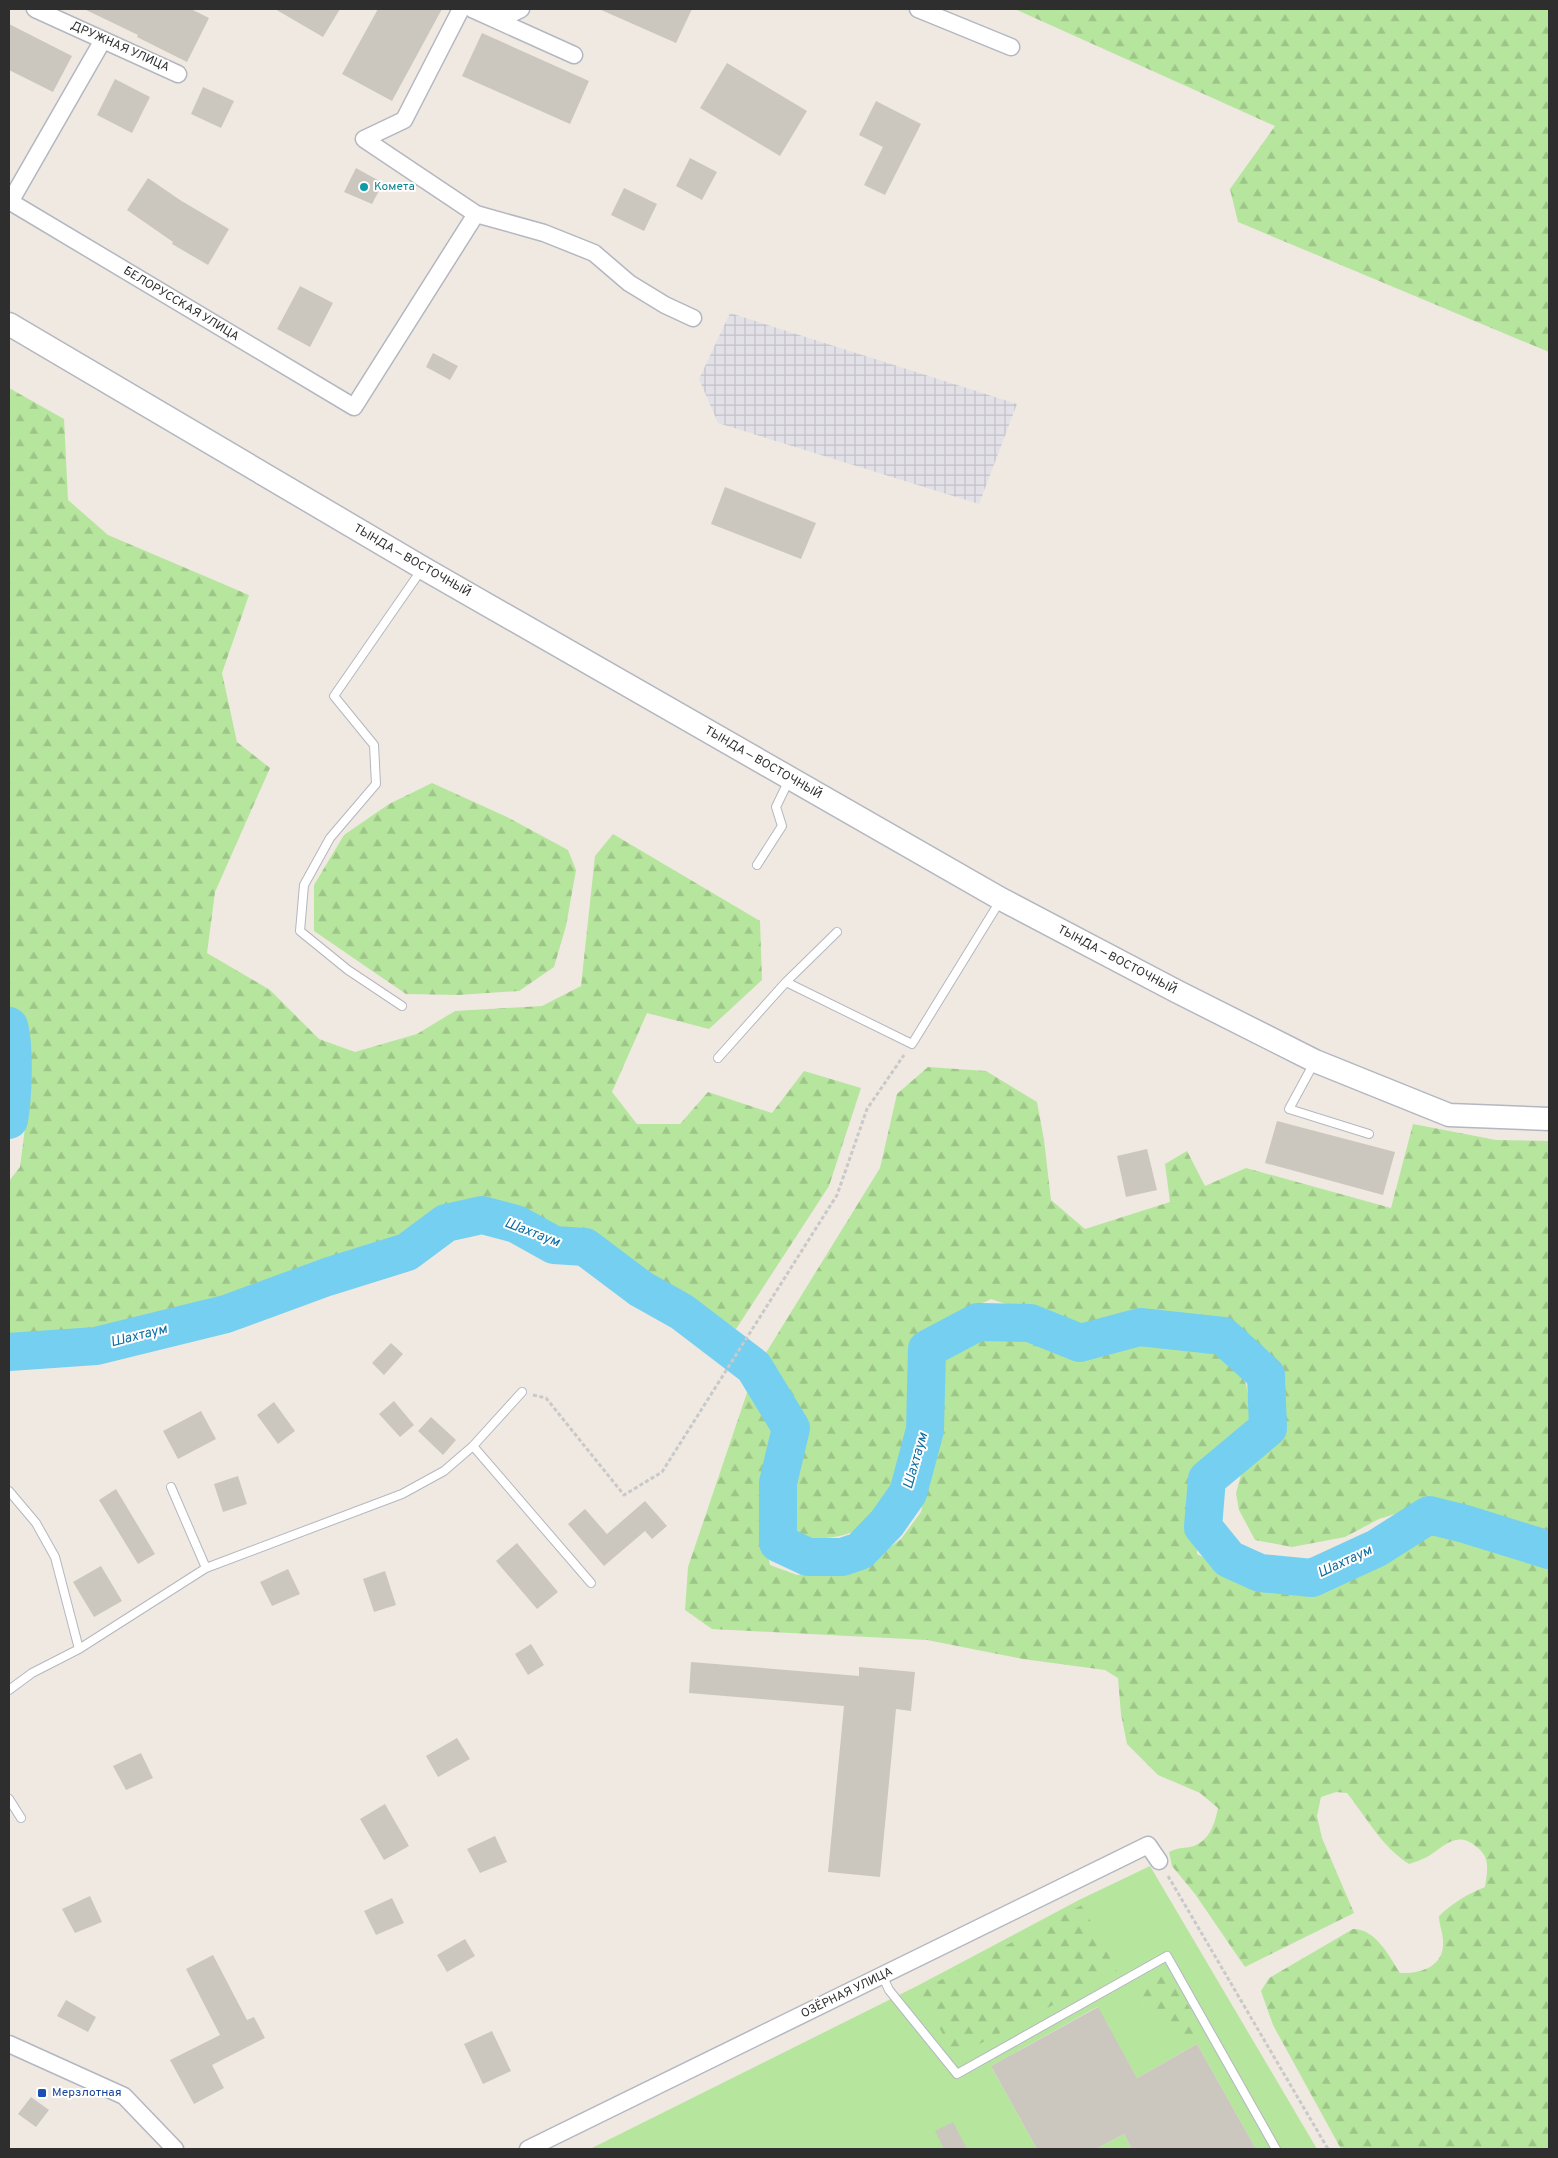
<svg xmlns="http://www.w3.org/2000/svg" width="1558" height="2158" font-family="Overpass,sans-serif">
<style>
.industrial{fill:url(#industrial-grid)}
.grass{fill:#b6e59e;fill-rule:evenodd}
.forest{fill:url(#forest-firs)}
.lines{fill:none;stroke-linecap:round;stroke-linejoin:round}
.river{stroke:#75cff0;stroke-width:38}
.building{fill:#cbc7bf}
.lane-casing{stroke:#b4b7c1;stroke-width:10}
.street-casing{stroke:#b4b7c1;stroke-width:19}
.secondary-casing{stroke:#b4b7c1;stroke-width:25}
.path{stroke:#c9c9c9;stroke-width:3;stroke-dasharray:4 2.5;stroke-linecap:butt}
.lane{stroke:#fff;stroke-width:8}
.street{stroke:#fff;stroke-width:16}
.secondary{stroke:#fff;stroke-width:22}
.culture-dot{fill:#0f9aa8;stroke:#fff;stroke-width:2}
.transit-dot{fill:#1a4fb4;stroke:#fff;stroke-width:2}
.labels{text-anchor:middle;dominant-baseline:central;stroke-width:4;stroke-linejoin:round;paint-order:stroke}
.street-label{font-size:12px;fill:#2e2e2e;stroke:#fff}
.culture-label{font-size:12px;fill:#0d838f;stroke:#fff;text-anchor:start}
.transit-label{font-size:12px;fill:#164399;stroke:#fff;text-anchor:start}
.water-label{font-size:14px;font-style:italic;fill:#0d6fa3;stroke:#fff}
</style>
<defs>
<pattern id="industrial-grid" width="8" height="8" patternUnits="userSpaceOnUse" patternTransform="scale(1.25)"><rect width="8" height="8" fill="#e3e1e8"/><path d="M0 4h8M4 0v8" fill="none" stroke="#c3c1c7"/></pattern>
<pattern id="forest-firs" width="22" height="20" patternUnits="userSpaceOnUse" patternTransform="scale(1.25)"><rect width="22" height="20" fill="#b6e59e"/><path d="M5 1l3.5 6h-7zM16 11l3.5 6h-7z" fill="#9dc588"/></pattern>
</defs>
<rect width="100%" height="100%" fill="#efe9e1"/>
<path class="industrial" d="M730 313 1017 404 979 504 718 423 699 379Z"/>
<path class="grass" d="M1150 1866 1317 2149H1256L1197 2044 1137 2078 1097 2007 991 2066 1037 2149H590L917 1986 1079 1900ZM1168 1972 1157 2018 1142 2005V1985Z
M1124 2134 1132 2149H1096Z"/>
<path class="forest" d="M1015 9H1549V352L1238 222 1230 189 1275 126Z
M9 388 64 419 68 500 108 535 249 595 222 673 237 742 270 768 215 892 207 953 270 990 319 1039 355 1052 417 1034 455 1011 542 1006 581 986 595 856 613 834 760 921 762 980 709 1029 647 1013 612 1092 637 1124H680L708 1092 772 1113 804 1071 861 1088 829 1186 736 1329 671 1291 627 1257 587 1235 478 1206 438 1214 372 1249 286 1278 153 1318 42 1340 9 1338V1181L20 1167 27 1112 22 1031 9 1007Z
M432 783 507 817 568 850 576 870 566 926 554 967 519 991 458 995 406 994 314 931V885L344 835 389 804Z
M928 1067 986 1071 1037 1102 1044 1140 1051 1200 1085 1229 1170 1202 1165 1164 1187 1151 1205 1186 1246 1168 1391 1208 1413 1124 1496 1140 1549 1141V1538L1495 1520 1427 1504 1379 1519 1345 1537 1292 1547 1255 1540 1239 1510 1236 1493 1244 1464 1269 1447 1280 1420 1278 1400 1267 1361 1241 1336 1198 1321 1140 1316 1102 1323 1069 1325 991 1299C975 1307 927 1328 922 1343 917 1356 917 1374 915 1388 911 1418 897 1502 874 1520 852 1537 825 1541 798 1537L789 1515 786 1489 800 1422 764 1356 880 1168 897 1094Z
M1024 1330 1048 1344 1080 1350 1142 1336 1191 1340 1226 1349 1246 1384 1251 1414 1242 1438 1206 1463 1196 1491 1197 1554 1268 1589 1296 1592 1326 1582 1397 1542 1446 1533 1549 1557V2149H1341L1273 2025 1261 1991 1269 1978 1353 1929C1376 1929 1389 1956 1400 1973 1420 1974 1443 1967 1443 1944 1444 1936 1439 1925 1439 1916 1453 1903 1467 1894 1485 1887 1487 1872 1491 1859 1478 1848 1457 1829 1445 1846 1427 1857 1421 1860 1415 1862 1409 1864 1382 1847 1367 1818 1347 1793L1336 1792 1321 1797 1317 1816 1322 1838 1354 1913 1245 1967 1195 1894 1172 1866 1169 1852C1180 1846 1188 1849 1196 1845 1211 1838 1215 1822 1218 1808L1200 1793 1158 1775 1127 1744 1121 1714 1118 1678 1105 1670 1023 1659 927 1640 712 1629 685 1610 688 1567 751 1381 779 1438 766 1495 764 1538 770 1565 797 1575 863 1567 901 1539 921 1512 928 1475 935 1408 934 1369 954 1346 989 1332Z
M1082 1905 1117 1971 955 2057 920 1991Z
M1168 1971 1195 2017 1193 2037 1178 2040 1142 2005V1984Z"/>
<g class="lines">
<path class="river" d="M9 1026C15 1047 13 1098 9 1120
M9 1352 96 1346 226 1314 327 1277 407 1252 446 1223 482 1215 516 1224 554 1245 585 1247 641 1289 682 1312 754 1367 791 1428 778 1483V1543L808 1557H842L860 1551 887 1523 908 1493 925 1430 927 1349 978 1322 1030 1323 1080 1343 1140 1327 1223 1336 1266 1375 1268 1428 1207 1479 1203 1527 1229 1559 1260 1573 1312 1578 1377 1548 1429 1515 1465 1524 1549 1550"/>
</g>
<path class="building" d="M84 9H191L209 18 187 62 137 37 138 35Z
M275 9H340L323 37Z
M378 9H442L392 101 342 74Z
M599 9H692L676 43Z
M9 24 72 56 53 92 9 70Z
M482 33 589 81 570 124 462 76Z
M727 63 807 111 780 156 700 108Z
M115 79 150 97 132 133 97 115Z
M203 87 234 101 221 128 191 114Z
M876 101 921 124 885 195 864 185 883 147 859 135Z
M690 158 717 172 702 200 676 186Z
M356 168 383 183 372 204 344 192Z
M148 178 180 200 229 229 208 265 172 244 173 242 127 210Z
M624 188 657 204 644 231 611 215Z
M300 286 333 303 310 347 277 329Z
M433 353 458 366 450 380 426 367Z
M725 487 816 523 801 559 711 524Z
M1277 1121 1395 1152 1383 1195 1265 1163Z
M1147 1149 1157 1190 1126 1197 1117 1156Z
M391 1343 403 1354 384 1375 372 1363Z
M394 1401 414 1425 400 1437 379 1414Z
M274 1402 295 1431 278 1444 257 1415Z
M201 1411 216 1439 178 1459 163 1431Z
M431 1417 456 1440 443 1455 418 1431Z
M238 1476 247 1504 223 1512 214 1484Z
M116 1489 155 1554 138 1564 99 1500Z
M645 1501 667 1526 652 1539 645 1531 604 1566 568 1524 585 1509 607 1534Z
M517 1543 558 1592 537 1609 496 1561Z
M101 1566 122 1601 94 1617 73 1582Z
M288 1569 300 1594 272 1606 260 1582Z
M385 1571 396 1605 374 1612 363 1579Z
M531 1644 544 1665 528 1675 515 1654Z
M691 1662 859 1676V1667L915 1672 911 1711 896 1709 880 1877 828 1872 844 1706 689 1693Z
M457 1738 470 1759 438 1777 426 1756Z
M141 1753 153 1778 126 1790 113 1766Z
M385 1804 409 1846 384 1860 360 1819Z
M495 1836 507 1862 480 1873 467 1849Z
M90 1896 102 1922 75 1933 62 1909Z
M392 1898 404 1923 376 1935 364 1911Z
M465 1939 475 1956 447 1972 437 1955Z
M213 1955 247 2020 254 2017 265 2038 212 2065 224 2088 194 2104 170 2060 220 2035 186 1969Z
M66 2000 96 2017 88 2032 57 2016Z
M1098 2007 1137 2078 1197 2044 1256 2149H1132L1124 2134 1096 2149H1037L991 2066Z
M492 2031 511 2071 483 2084 464 2044Z
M31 2097 49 2110 36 2127 18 2114Z
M953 2122 967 2149H944L935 2131Z"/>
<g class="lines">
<defs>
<path id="lane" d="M757 865 782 826 776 807 789 780
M837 932 786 982 912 1044 1000 901
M402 1006 348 970 300 931 304 885 330 838 376 784 374 745 334 696 422 569
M718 1058 786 982
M1314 1063 1289 1109 1369 1134
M473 1446 522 1392
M171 1487 206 1568
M9 1491 36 1523 55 1557 79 1649 32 1673 9 1690
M79 1649 206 1568 402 1494 444 1471 473 1446 591 1583
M9 1799 21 1818
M882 1975 889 1990 957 2074 1167 1956 1276 2149"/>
<path id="street" d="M35 9 178 74
M472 9 574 55
M918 9 1011 47
M490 10 511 14 521 9
M9 201 354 407 476 214 364 139 404 120 461 9
M10 202 103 40
M476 214 544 233 594 253 629 283 665 305 693 318
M9 2044 124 2096 175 2149
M528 2149 1148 1845 1159 1861"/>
<path id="secondary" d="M9 324 423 568 1001 899 1176 991 1315 1061 1449 1115 1549 1119"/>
</defs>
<use href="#lane" class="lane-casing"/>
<use href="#street" class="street-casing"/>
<use href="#secondary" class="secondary-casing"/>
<path class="path" d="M533 1395 546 1398 624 1495 662 1472 837 1195 867 1109 904 1055
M1168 1876 1328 2149"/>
<use href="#lane" class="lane"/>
<use href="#street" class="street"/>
<use href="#secondary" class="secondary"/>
</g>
<circle class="culture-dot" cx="364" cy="187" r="5"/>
<rect class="transit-dot" x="37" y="2088" width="10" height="10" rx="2.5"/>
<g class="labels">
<g class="street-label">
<text transform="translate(120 47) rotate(24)">ДРУЖНАЯ УЛИЦА</text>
<text transform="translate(181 304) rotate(31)">БЕЛОРУССКАЯ УЛИЦА</text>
<text transform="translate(412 561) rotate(30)">ТЫНДА — ВОСТОЧНЫЙ</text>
<text transform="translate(763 763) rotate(30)">ТЫНДА — ВОСТОЧНЫЙ</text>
<text transform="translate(1117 960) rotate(28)">ТЫНДА — ВОСТОЧНЫЙ</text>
<text transform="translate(847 1993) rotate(-26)">ОЗЁРНАЯ УЛИЦА</text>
</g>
<g class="culture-label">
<text x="374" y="187">Комета</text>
</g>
<g class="transit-label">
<text x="52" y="2093">Мерзлотная</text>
</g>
<g class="water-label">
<text transform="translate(532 1233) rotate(21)">Шахтаум</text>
<text transform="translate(139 1336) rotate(-14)">Шахтаум</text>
<text transform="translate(916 1461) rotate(-74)">Шахтаум</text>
<text transform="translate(1345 1562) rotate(-25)">Шахтаум</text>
</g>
</g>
<rect width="1558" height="2158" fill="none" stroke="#2e2e2e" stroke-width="20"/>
</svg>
